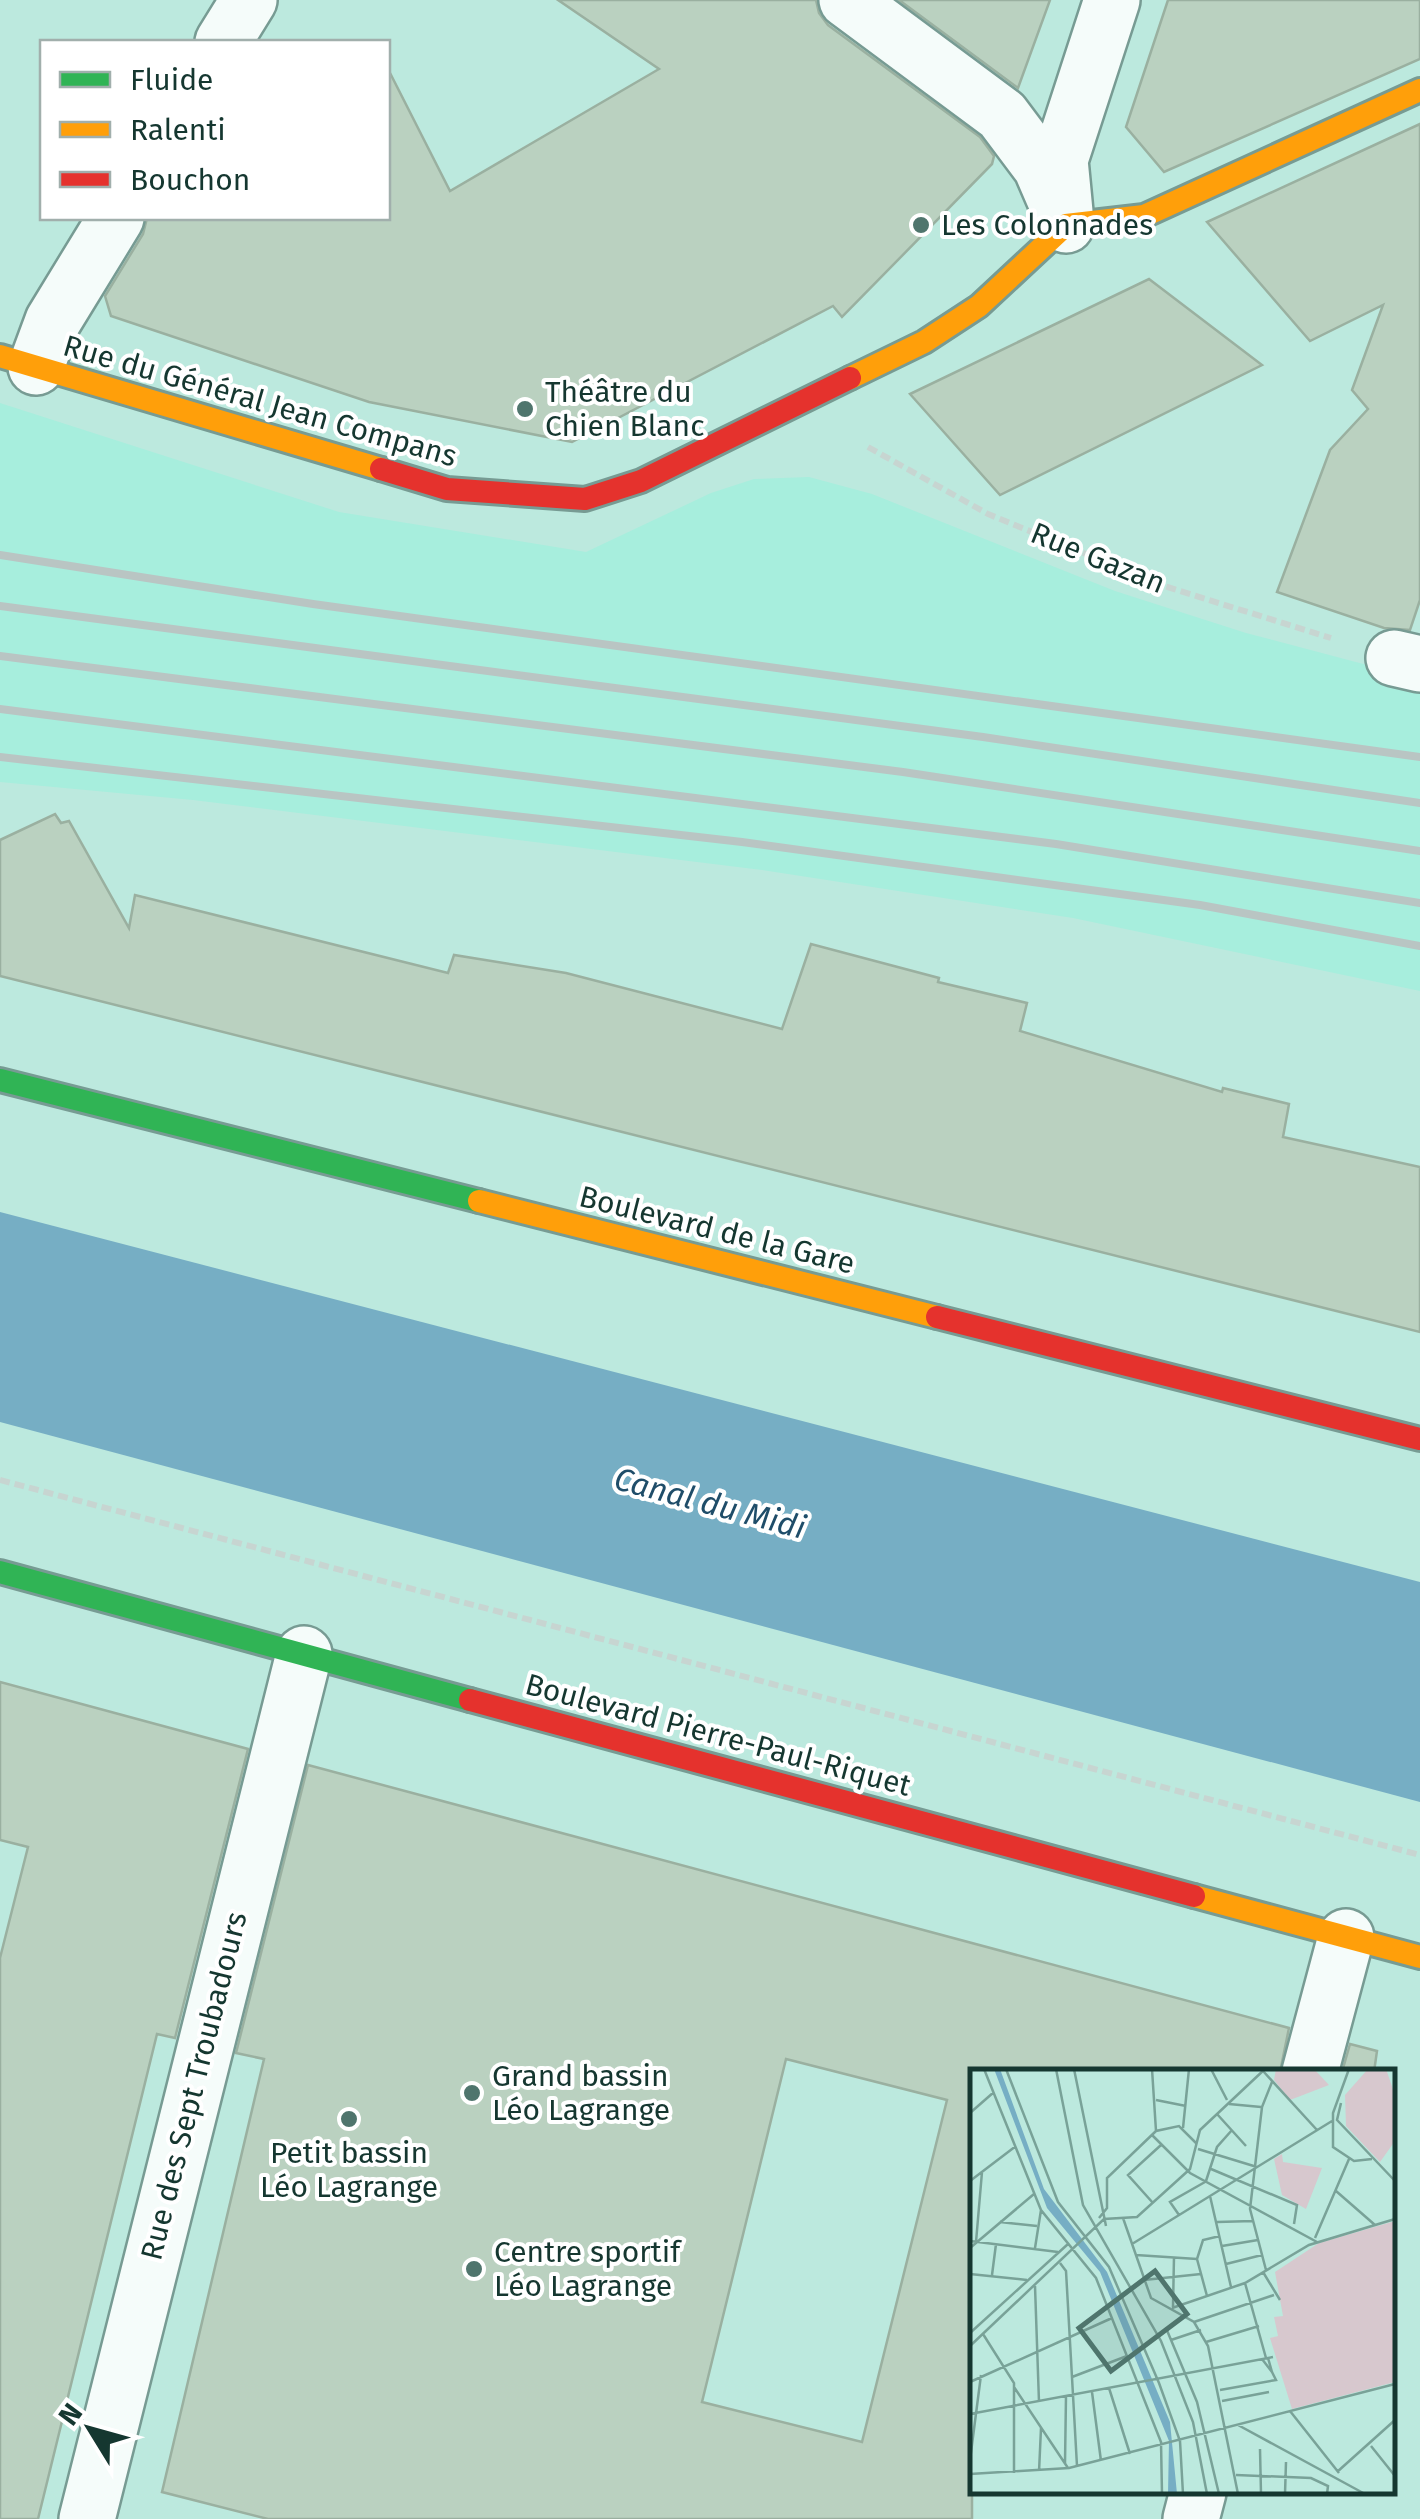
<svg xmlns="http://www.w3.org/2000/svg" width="1420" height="2519" font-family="'Fira Sans',sans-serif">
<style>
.built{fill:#a7eedd}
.water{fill:#76aec4}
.building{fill:#bad1c0;stroke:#9ab0a0;stroke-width:2.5;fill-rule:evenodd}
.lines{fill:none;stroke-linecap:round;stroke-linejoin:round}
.street-casing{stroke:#779b93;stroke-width:60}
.fast-casing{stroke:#779b93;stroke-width:28}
.slow-casing{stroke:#779b93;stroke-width:28}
.jam-casing{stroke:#779b93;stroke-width:28}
.path{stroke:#c7d5d1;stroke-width:6;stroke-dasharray:10 5;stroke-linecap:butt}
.street{stroke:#f5fcfa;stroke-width:55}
.fast{stroke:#30b455;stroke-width:22}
.slow{stroke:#ff9f0a;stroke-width:22}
.jam{stroke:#e5322d;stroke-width:22}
.rail{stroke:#b9c5c3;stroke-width:8}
.poi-dot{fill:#4f756d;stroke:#fff;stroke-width:4}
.labels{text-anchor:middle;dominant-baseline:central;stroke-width:8;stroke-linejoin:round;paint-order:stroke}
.poi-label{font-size:30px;fill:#153730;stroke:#fff;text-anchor:start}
.street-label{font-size:30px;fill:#153730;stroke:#fff}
.water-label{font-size:32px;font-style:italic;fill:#1f4d69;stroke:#fff}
.inset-road{fill:none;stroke:#79a298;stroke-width:2.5}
.view{fill:#4f756d;fill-opacity:0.15;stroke:#4f756d;stroke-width:5}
.inset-edge{fill:none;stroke:#153730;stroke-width:5}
</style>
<rect width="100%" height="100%" fill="#bce9de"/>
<path class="built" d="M0 403 339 512 586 552 711 493 754 479 809 477 872 494 1115 591 1246 633 1420 679V991L1073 918 762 870 193 800 0 782Z"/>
<path class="water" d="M0 1212 1420 1582V1802L0 1422Z"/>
<path class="building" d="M558 0H816L819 13 828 25 980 137 994 156 992 164 842 317 833 306 572 442 369 402 111 316 105 296 143 234 147 218H388V69L450 191 659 69Z
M899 0H1050L1018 88Z
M1168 0H1420V59L1164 172 1126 127Z
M1420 124V600L1410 630 1384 628 1277 592 1330 450 1368 409 1352 390 1383 305 1310 341 1207 222Z
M1149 279 1262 365 1000 495 910 394Z
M55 814 61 823 69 821 129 928 135 895 448 973 454 955 566 973 782 1029 811 944 939 978 938 982 1027 1003 1020 1031 1222 1092 1223 1088 1289 1104 1283 1137 1420 1167V1332L0 976V840Z
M0 1682 248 1749 175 2038 157 2034 38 2519H0V1958L28 1847 0 1840Z
M308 1765 1289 2028 1280 2072H972V2519H268L162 2492 264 2059 236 2053ZM786 2059 947 2100 862 2442 702 2402Z
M1350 2044 1377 2051 1374 2072H1342Z"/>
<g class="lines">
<defs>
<path id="street" d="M847 0 1002 115 1041 167 1066 225
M223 42 249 0
M1065 212 1060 160 1112 0
M36 367 53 321 116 218
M1394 658 1420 664
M1310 2072 1346 1937
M87 2519 304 1654
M1191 2519 1198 2492"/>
<path id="fast" d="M0 1080 479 1201
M0 1572 470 1700"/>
<path id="slow" d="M0 356 381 469
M850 378 924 342 979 306 1066 225 1144 216 1420 90
M479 1201 937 1317
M1194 1896 1420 1957"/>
<path id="jam" d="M381 469 447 489 585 499 641 481 850 378
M937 1317 1420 1439
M470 1700 1194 1896"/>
</defs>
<use href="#street" class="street-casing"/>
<use href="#fast" class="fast-casing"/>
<use href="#slow" class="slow-casing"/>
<use href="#jam" class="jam-casing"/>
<path class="path" d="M868 447 988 514 1164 586 1331 638
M0 1480 1420 1855"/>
<use href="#street" class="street"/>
<use href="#fast" class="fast"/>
<use href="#slow" class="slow"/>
<use href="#jam" class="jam"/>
<path class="rail" d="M0 555 313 604 1420 757
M0 606 983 737 1420 803
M0 656 903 772 1420 851
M0 709 1056 844 1420 903
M0 757 742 842 1200 905 1420 946"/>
</g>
<g class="poi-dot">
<circle cx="921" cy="225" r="10"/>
<circle cx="525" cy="409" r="10"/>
<circle cx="472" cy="2093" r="10"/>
<circle cx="349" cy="2119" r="10"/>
<circle cx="474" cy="2269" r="10"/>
</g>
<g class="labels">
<g class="poi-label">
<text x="941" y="225">Les Colonnades</text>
<text x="545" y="392">Théâtre du<tspan x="545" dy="34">Chien Blanc</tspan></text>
<text x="492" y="2076">Grand bassin<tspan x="492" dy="34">Léo Lagrange</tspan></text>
<text x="349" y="2153" text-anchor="middle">Petit bassin<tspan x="349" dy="34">Léo Lagrange</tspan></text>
<text x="494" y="2252">Centre sportif<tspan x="494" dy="34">Léo Lagrange</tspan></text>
</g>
<g class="street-label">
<text transform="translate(260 401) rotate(16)">Rue du Général Jean Compans</text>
<text transform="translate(1098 558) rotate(22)">Rue Gazan</text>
<text transform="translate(717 1230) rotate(14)">Boulevard de la Gare</text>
<text transform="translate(718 1735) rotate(15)">Boulevard Pierre-Paul-Riquet</text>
<text transform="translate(194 2086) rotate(-76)">Rue des Sept Troubadours</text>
</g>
<g class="water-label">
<text transform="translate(710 1503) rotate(15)">Canal du Midi</text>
</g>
</g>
<g transform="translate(970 2069)">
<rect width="425" height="425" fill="#bce9de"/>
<path d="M306 0H344L359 16 320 31 304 11ZM398 0H416L425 26V72L410 93 376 57 375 26ZM312 85 313 93 352 99 336 140 312 126 304 90ZM425 152V313L322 340 300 269 308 267 304 248 313 247 305 203 349 174Z" fill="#d7c8ce"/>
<path d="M24 0H30L74 120 137 203 200 353 207 425H198L199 372 130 203 77 139Z" fill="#76aec4"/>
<path class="inset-road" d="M14 0 71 141 126 209 191 373 192 425M36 0 88 133 139 198 189 314 210 372 213 425M86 0 113 136 191 272 223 353 237 425M104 0 136 157M182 0 186 62M241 0 257 31M379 0 363 44V78L384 92 402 90M293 2 347 61M186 31 216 37M371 34 367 51 425 112M259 35 291 38M0 44 24 23M247 45 276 77M213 59 219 0M182 66 220 104 347 173M228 80 287 98M241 100 327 136 324 155M0 112 46 77M236 112 247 78 262 61M366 122 405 156M240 127 261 218M183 134 158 106 191 76M209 146 200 133 235 113M129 149 137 139V109L186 62 209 57 227 75M153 149 181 229 224 253 238 277 268 425M30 153 67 157M247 153 283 152M345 169 379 90M0 172 88 183M6 173 12 103M162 175 362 52M252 177 288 171M0 179 64 125M65 179 71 141M166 186 227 190M90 194 96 202 107 397M256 195 292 186M296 201 280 140 292 38 302 13M293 203 310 231M0 205 57 211M22 206 26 175M174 211 231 205M275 214 296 289M65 217 69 333M237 227 227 190 233 171 250 167M203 238 204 188M202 239 275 214 339 176 425 150M224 253 304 226M196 259 227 333 249 425M0 264 98 175M13 265 44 314V404M201 271 231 261M236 273 289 257M0 277 134 150 167 148 220 100 230 61 295 0M292 290 302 303 298 289M102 308 157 287M0 313 142 249M44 318 98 399M139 319 160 385M250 321 306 311 302 303M122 323 131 392M252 332 299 323M320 342 369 404M0 345 303 288M268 356 395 425M401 377 425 407M290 380 291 425M0 391 11 306M95 394 96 327M69 403 71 359M367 403 425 351M0 405 99 399 425 315M266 406 341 409 358 417 357 425M315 425 316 393"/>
<path class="view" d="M185 202 217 245 141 302 109 259Z"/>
<rect width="425" height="425" class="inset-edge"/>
</g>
<rect x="40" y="40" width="350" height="180" fill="#ffffff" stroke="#a1afac" stroke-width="2.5"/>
<rect x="60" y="72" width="50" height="15" fill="#30b455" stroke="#a1afac" stroke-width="2.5"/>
<text x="130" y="90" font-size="30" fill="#153730">Fluide</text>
<rect x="60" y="122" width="50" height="15" fill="#ff9f0a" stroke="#a1afac" stroke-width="2.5"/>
<text x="130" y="140" font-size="30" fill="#153730">Ralenti</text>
<rect x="60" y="172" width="50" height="15" fill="#e5322d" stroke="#a1afac" stroke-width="2.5"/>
<text x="130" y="190" font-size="30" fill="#153730">Bouchon</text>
<g transform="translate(90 2429) rotate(307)" stroke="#ffffff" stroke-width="8" paint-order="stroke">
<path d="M0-8L18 38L0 25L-18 38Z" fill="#153730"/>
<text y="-15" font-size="28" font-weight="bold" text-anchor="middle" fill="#153730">N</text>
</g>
</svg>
